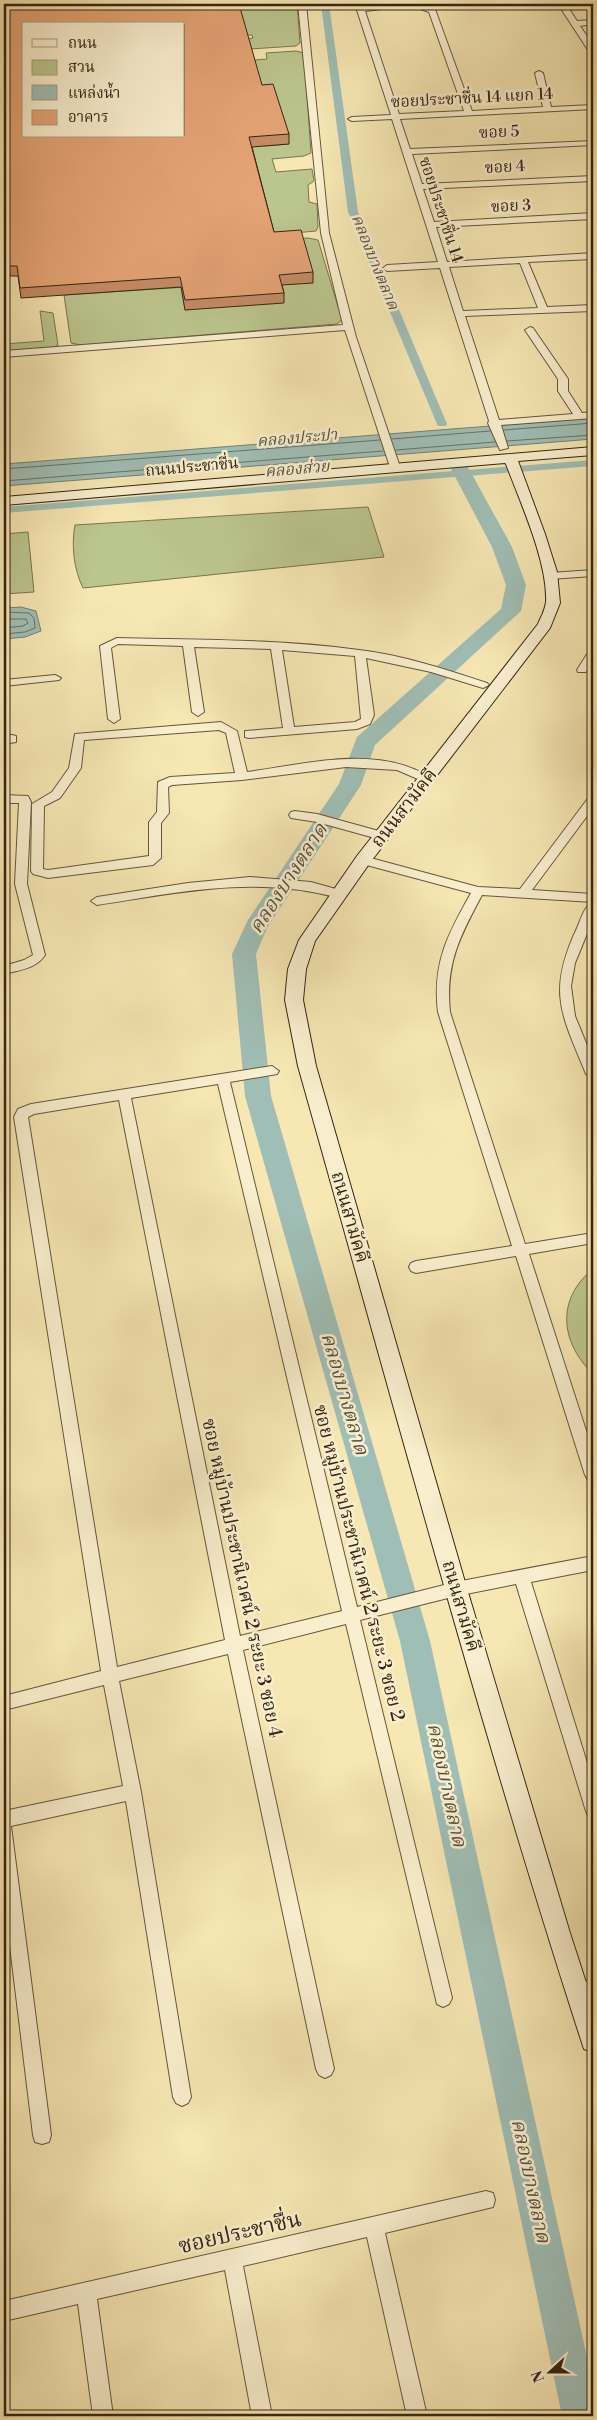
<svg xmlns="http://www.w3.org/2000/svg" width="597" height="2420" font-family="'Libre Bodoni','Noto Serif Thai',serif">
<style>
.green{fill:#bbc58e;stroke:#787550}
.water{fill:#9fbeb5;stroke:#758173}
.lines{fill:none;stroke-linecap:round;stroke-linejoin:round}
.shore{stroke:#6a7263;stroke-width:1}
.canal{fill:#9fbeb5;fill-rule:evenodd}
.river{fill:#9fbeb5;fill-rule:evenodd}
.street-casing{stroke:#66563a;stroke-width:2}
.secondary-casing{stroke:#362511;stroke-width:2}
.street{fill:#f9efce;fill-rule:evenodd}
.secondary{fill:#f9efce;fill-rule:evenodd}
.wall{fill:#c48c65;stroke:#362511}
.building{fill:#e4a375;stroke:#362511;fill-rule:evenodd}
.labels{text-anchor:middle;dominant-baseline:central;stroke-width:5;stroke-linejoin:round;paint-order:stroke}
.far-street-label{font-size:16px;fill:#362511;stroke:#f9efce}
.far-water-label{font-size:16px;font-style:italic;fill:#565342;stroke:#f9efce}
.street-label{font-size:19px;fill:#362511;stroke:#f9efce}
.water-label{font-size:20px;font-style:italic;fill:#565342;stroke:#f9efce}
.near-street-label{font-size:22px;fill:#362511;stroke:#f9efce}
</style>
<rect width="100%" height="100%" fill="#f6e7b3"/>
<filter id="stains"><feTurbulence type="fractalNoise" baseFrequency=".004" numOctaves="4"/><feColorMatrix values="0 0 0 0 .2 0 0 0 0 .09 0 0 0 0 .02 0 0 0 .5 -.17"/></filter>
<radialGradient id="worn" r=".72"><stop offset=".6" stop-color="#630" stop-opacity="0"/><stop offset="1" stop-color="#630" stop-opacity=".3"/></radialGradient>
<g class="green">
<path d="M188,4h109l3,39 -4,3 -46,3 -3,-10 6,-1 -1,-3h-6l-55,-19z"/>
<path d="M296,51l8,2 7,100 -7,3 -32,3 4,13 36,-3 2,12 -6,4 1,17 8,2 1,23 -2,4 -44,4 -24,-93 14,-1 2,5 25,-2 -73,-81 51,-4 -1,-6z"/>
<path d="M308,238l10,2 24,80 -5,4 -256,21 -10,-2 -7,-48 122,-8 -3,10 2,13 95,-22 -7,-48z"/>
<path d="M40,311l13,2 5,32 -4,2 -50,4v-7l40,-3z"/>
<path d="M368,507l16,50 -301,31c-9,-18 -12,-43 -8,-63z"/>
<path d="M28,532l6,60 -30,2v-60z"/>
<path d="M593,1269v105c-33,-32 -37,-75 0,-105z"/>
</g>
<g class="water">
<path d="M593,418v21l-589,47v-22z"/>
<path d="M21,607l15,4 5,20 -16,6 -21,2v-31z"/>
</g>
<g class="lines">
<g class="shore">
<path d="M504,430l89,-7"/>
<path d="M392,439l98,-8"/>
<path d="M507,441l86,-6"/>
<path d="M396,450l99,-8"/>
<path d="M4,469l376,-29"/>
<path d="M4,481l379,-30"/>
<path d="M4,612l25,1 5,5 1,10 -10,4 -21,2"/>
<path d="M4,619h22l2,4 -5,3 -19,2"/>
</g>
<g class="canal">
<path d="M321,4h8l29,208 89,212 -1,2h-8l-1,-2 -89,-212z"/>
<path d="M593,460v6l-589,47v-6z"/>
</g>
<path class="river" d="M460,463l7,2 2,4 43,78 14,38 -5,26 -146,134 -14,40 -94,143 -11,26 15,142 159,545 163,744v31h-31l-162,-775 -155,-545 -13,-142 16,-34 91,-136 18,-47 144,-128 5,-24 -14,-38 -41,-78 2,-4z"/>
<defs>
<g id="street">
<path d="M298,4h8l23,229 27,104 44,130 -5,3 -5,-3 -45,-137 -341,27v-6l339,-26 -22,-92z"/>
<path d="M355,4h8l1,2 55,-2 16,5 37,102 71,-4 -8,-34 4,-2 4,2 8,34 42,-2v4l-193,10 10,30 183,-8v4l-181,9 10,30 171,-8v5l-170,8 11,33 159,-9v6l-157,8 11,35 146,-9v6l-65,3 19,45 46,-2v6l-128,5 34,104 74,-6 -15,-23v-12l-33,-49 5,-3 3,1 35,51v12l14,22 11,-1v6l-92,7 7,23 -8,2 -12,-27 1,-2 -49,-153 -53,3 -4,-3 4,-3 51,-3 -46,-143 -40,2 -4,-2 4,-2 39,-2zM398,7l20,1 11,4 35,99 -65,3 -34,-103zM520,263l18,45 -75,3 -14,-44z"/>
<path d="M558,4h8l11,17 16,-1v4l-13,2 13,19v8h-3z"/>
<path d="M593,570v6l-43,3 -5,-3 5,-3z"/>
<path d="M117,638c80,2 161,1 242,12 43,5 86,19 128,33l2,2 -6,3 -52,-16 -65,-14 8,57 -4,9 -13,5 -108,9 -4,-1v-6l38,-3 -12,-79 -77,-2 10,65 -6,4 -6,-4 -9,-66 -65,-2 -7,4 9,71 -6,4 -6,-4 -8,-73zM282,650l73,6 6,63 -6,3 -61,5z"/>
<path d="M593,650c1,9 -2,14 -7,22h-8l-1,-2 12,-19z"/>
<path d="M55,675l6,3 -2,2 -55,6v-6z"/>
<path d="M221,722l16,9 10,41c53,-7 118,-25 169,-2 6,2 13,4 17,9l-6,4 -30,-13 -51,-3 -104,13 -70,5 -4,2 1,26 -8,10v35l-8,7 -105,13 -15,-4 -2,-3 1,-67 20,-12 17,-24 6,-34zM219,730l7,3 9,40 -65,4 -12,5 -1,30 -8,10v34l-101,14 -5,-1 1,-63 16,-8 21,-30 3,-28z"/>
<path d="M12,735l4,1v6l-12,2v-8z"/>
<path d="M4,795l24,1 3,6 -4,82 18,71c-9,14 -26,15 -41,19v-8l20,-6 9,-5 -18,-71 4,-81h-15z"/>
<path d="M593,796v12l-61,82 61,4v8l-111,-7c-22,41 -37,69 -32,117l75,232 68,-11v10l-64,11 64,198v29l-5,-1 -3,-5 -69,-219 -100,17 -5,-2 -2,-4 2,-4 5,-2 96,-15 -74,-234c-6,-49 10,-78 33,-119l-112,-30 -2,-3 6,-4 115,31 42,2 69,-92z"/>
<path d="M295,811l22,3 69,19 2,3 -6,4 -65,-18 -26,-4 -2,-3 2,-3z"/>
<path d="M250,877l61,5 32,9 2,3 -6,4c-83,-23 -159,-6 -242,7l-6,-4 6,-4 91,-14z"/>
<path d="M593,903v16l-18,44 -4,23 4,30 18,44v19l-7,-5c-25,-61 -39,-82 -9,-146 4,-8 7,-23 16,-25z"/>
<path d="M272,1066l7,5 -2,3 -47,8 127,525 99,-25 137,-26v14l-62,12 62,200v34l-6,-2 -2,-6 -69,-224 -60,12 -96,24 92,378 -3,6 -6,3 -6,-3 -91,-380 -103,26 91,419 -3,6 -6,3 -6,-3 -3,-6 -88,-415 -109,27 22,111 50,305 -3,6 -6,3 -6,-3 -3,-6 -47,-296 -115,25 40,309 -2,7 -7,2 -7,-2 -2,-7 -29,-238v-86l119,-25 -19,-101 -100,25v-14l97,-25 -87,-554 4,-8 13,-5zM218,1084l124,527 -102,25 -109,-538zM119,1100l106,540 -108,27 -89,-550 6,-3z"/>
<path d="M576,1981l17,1v18l-23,-4 -3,-6 3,-6z"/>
<path d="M486,2191l7,2 2,7 -2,7 -108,26 42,183h-20l-40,-179 -124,29 29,150h-20l-27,-146 -128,29 16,117h-20l-15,-112 -74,17v-20z"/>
</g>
<path id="secondary" d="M593,447v8l-75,6 27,73 12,38 3,31 -10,25 -181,236 -54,77 -9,28 -3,31 13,66 151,523 103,344 23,71v48l-9,-3 -3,-9c-104,-322 -191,-649 -283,-974l-13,-66 3,-31 11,-29 58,-84 181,-232c3,-7 7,-14 8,-22 2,-40 -26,-100 -40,-138l-1,-1 -501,42v-8z"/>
</defs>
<use href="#street" class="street-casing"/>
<use href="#secondary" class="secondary-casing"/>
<use href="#street" class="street"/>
<use href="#secondary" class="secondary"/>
</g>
<path class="wall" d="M191,6l71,79 27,49v10l-37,3 22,85 39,40v11l-31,2 2,8v10l-99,7 -4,-23 -160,11 -3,-22h-8l-6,-61z"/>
<path class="building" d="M4,4h186l1,2 23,-2h25l23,81 11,-1 16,50 -40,3 25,95 27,-2 12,42 -34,3 5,18 -99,7 -5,-23 -160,11 -3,-22h-8l-5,-51zM24,24h160v112h-160z"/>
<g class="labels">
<g class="far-street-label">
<text transform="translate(472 98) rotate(-3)">ซอยประชาชื่น 14 แยก 14</text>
<text transform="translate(499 132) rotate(-3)">ฃอย 5</text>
<text transform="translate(505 167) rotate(-3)">ขอย 4</text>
<text transform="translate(511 206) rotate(-3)">ขอย 3</text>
<text transform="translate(441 210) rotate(72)">ซอยประชาชื่น 14</text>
<text transform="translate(192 467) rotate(-5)">ถนนประชาชื่น</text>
</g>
<g class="far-water-label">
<text transform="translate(375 262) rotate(68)">คลองบางตลาด</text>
<text transform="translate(297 438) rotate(-5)">คลองประปา</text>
<text transform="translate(297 469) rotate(-5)">คลองส่วย</text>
</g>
<g class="street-label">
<text transform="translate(404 808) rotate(-52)">ถนนสามัคคี</text>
<text transform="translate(350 1217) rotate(74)">ถนนสามัคคี</text>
<text transform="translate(359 1563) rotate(76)">ซอย หมู่บ้านประชานิเวศน์ 2 ระยะ 3 ซอย 2</text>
<text transform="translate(242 1578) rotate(78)">ซอย หมู่บ้านประชานิเวศน์ 2 ระยะ 3 ซอย 4</text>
<text transform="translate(461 1606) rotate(74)">ถนนสามัคคี</text>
</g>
<g class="water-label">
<text transform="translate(289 879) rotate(-57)">คลองบางตลาด</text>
<text transform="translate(344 1394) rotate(74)">คลองบางตลาด</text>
<text transform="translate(446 1785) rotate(78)">คลองบางตลาด</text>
<text transform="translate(530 2181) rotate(78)">คลองบางตลาด</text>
</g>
<g class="near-street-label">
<text transform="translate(240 2233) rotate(-13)">ซอยประชาชื่น</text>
</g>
</g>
<rect width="597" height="2420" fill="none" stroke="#f6e7b3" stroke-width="20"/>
<rect x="5" y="5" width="587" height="2410" fill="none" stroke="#362511" stroke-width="2.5"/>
<rect x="10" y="10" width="577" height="2400" fill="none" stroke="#362511"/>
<rect x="22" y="22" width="162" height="115" fill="#f9efce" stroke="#ab9e82"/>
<rect x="32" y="39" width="25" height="8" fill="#f9efce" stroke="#ab9e82"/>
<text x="68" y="48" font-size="15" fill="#362511">ถนน</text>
<rect x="32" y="60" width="25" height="15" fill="#bbc58e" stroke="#ab9e82"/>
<text x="68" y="72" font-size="15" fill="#362511">สวน</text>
<rect x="32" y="85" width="25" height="15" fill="#9fbeb5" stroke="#ab9e82"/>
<text x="68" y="98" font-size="15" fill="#362511">แหล่งน้ำ</text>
<rect x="32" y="110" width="25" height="15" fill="#e4a375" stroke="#ab9e82"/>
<text x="68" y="122" font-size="15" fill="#362511">อาคาร</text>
<g transform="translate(550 2372) rotate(249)" stroke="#f9efce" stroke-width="4" paint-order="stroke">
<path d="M0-4L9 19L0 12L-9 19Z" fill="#362511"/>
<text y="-8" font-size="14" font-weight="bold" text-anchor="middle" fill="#362511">N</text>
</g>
<rect width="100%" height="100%" filter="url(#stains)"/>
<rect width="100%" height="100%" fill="url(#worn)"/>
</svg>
